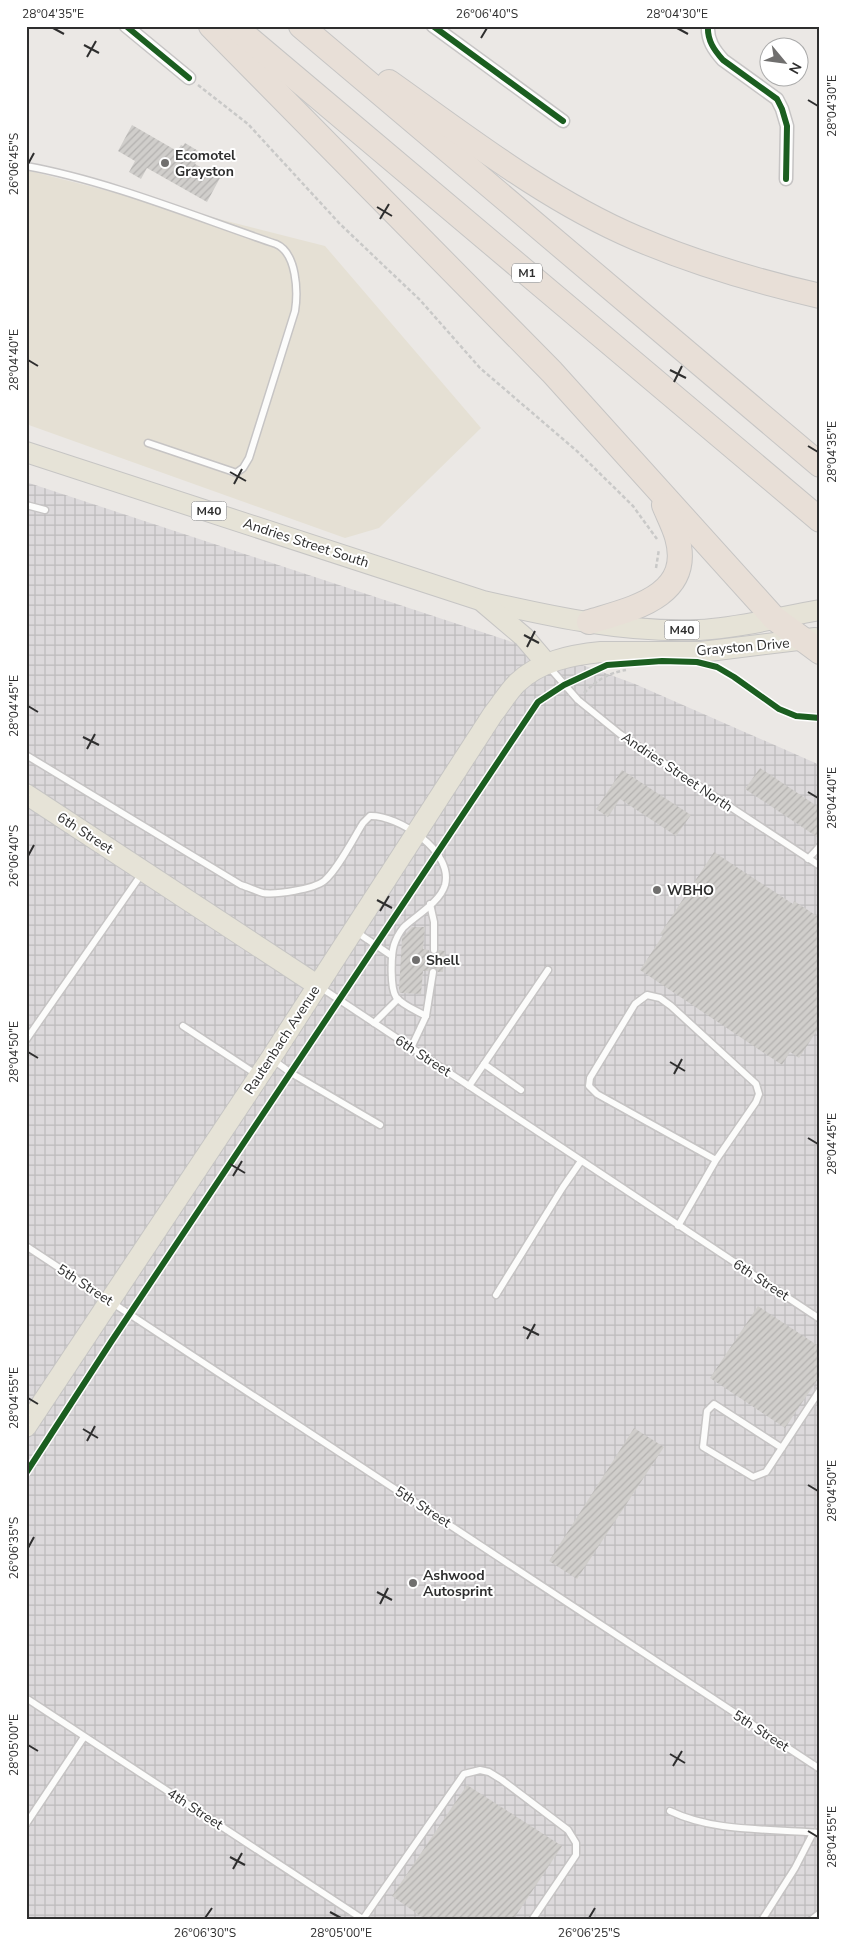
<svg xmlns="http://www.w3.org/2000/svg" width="846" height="1946" font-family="'Nunito Sans',sans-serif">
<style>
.industrial{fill:url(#industrial-grid)}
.education{fill:#e5e0d4}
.building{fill:url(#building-hatch)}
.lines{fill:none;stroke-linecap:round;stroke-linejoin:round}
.lane-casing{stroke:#c6c4c4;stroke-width:9}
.street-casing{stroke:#c6c4c4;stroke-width:15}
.primary-casing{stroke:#c6c5c4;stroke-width:22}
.highway-casing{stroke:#c6c5c4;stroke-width:26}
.path{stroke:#c9c9c8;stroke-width:2.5;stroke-dasharray:4 2.5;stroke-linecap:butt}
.lane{stroke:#fcfcfb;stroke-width:6}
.street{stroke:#fcfcfb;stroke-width:12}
.primary{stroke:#e6e3d7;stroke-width:20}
.highway{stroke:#e8dfd7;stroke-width:24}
.cycleway-casing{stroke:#fff;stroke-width:9}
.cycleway{stroke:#1b5e20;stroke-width:6}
.ticks{fill:none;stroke:#2e2e2e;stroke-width:2}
.poi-dot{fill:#706f6e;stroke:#fff;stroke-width:2}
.labels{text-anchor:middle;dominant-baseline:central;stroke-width:4;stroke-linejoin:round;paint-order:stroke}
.shield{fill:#fff;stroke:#6d6d6d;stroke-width:1}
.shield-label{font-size:12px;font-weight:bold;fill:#2e2e2e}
.poi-label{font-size:14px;font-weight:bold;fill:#2e2e2e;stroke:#fff;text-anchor:start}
.street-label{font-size:14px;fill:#2e2e2e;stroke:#fff}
.neatline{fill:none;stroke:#2e2e2e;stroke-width:2}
.ticks-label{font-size:12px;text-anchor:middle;fill:#2e2e2e}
</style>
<defs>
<pattern id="industrial-grid" width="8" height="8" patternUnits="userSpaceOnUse" patternTransform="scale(1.25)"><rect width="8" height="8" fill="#dcd9db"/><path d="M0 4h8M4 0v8" fill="none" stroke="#bdbbbc"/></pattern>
<pattern id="building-hatch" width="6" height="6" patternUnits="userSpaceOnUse" patternTransform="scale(1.25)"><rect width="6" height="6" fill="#d0cecb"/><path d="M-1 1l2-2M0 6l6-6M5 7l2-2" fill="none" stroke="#b3b1af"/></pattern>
</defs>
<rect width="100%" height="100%" fill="#ebe8e5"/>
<path class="industrial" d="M26,482l571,188 38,14 185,81v1155h-794z"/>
<path class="education" d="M26,170l299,76 156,182 -102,100 -34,10 -319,-114z"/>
<g class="building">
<path d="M132,125l45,26 4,-6 2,1 2,-3 15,9 -5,12 25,14 -13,24 -60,-34 -6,11 -12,-7 6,-11 -17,-10z"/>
<path d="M760,768l60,40v31l-75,-50z"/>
<path d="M622,770l69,45 -15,21 -56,-37 -12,18 -12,-8z"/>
<path d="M714,852l79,52 1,-3 26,17v108l-21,32 -9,-6 -8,13 -142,-95 23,-35 -3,-1z"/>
<path d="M412,927h13l-2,22 6,1 1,3 4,2 3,-1 2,-4 6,1 -2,21h-5l-5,-5 -5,4h-5l-2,23 -21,-1 -1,-3 3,-52z"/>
<path d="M758,1306l62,41v29l-35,52 -75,-50z"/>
<path d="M634,1428l30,19 -87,132 -28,-18z"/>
<path d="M467,1785l95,61 -49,74h-87l-34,-24z"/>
</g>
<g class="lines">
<defs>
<g id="lane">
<path d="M26,166c83,15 170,51 250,78 21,9 22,48 19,67l-46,147 -6,10 -7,5 -5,-2 -83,-28"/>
<path d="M26,505l19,5"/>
<path d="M549,667l29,33 42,34 200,132"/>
<path d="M26,755l215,130c7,2 15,6 22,8 13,2 51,-4 61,-12 14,-12 29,-42 39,-58l7,-7c28,-1 84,35 75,69 -5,17 -28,30 -40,41"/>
<path d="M808,859l12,-13"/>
<path d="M430,904l4,18v28"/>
<path d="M403,928c-4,5 -7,11 -9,17 -3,10 -4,43 2,52 6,8 21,14 30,19"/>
<path d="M355,931l37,25"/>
<path d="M320,987l500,332"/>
<path d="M374,1023l24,-24"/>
<path d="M183,1026l73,48"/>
<path d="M26,1040l117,-168"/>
<path d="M411,1048l15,-32 7,-44"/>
<path d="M272,1059l19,14 89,52"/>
<path d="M484,1064l37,26"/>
<path d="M469,1086l79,-116"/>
<path d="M678,1226l38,-66 -119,-66 -8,-8 1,-8 45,-74 12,-9 13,3 11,8 85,78 3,10 -3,8 -40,58"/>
<path d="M26,1246l794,523"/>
<path d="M496,1295l67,-108 18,-26"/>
<path d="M782,1448l-68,-44 -7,7 -4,36 50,30 13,-5 54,-82"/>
<path d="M26,1698l338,222"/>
<path d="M670,1811c46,22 100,17 150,22"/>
<path d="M26,1824l58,-87"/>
<path d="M363,1919l101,-145 16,-4 9,2 13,8 66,50 8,13v12l-44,65"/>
<path d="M762,1920l33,-52 18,-35"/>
<path d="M811,1920l9,-7"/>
</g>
<g id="street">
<path d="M126,26l63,52"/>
<path d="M433,26l130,95"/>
<path d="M708,26c-1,14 6,24 15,34l54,39 5,10 5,17 -1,53"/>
</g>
<g id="primary">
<path d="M26,452l457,149c70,16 143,32 216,29 40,-2 81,-13 121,-20"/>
<path d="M484,603l40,34 23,27"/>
<path d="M26,794l291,191"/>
<path d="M26,1427l245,-369 222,-344c8,-10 15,-22 24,-31 23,-22 54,-28 84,-31h100l114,-14"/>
</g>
<g id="highway">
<path d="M211,26l341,346 222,246 46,34"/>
<path d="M234,26l586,494"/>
<path d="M301,26l519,439"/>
<path d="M389,82c79,56 158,118 247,156 61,26 119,43 184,58"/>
<path d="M589,622c42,-13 105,-25 88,-85 -3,-11 -9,-22 -13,-32"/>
</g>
</defs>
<use href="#lane" class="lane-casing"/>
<use href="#street" class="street-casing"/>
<use href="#primary" class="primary-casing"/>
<use href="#highway" class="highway-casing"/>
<g class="path">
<path d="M198,85l50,39 92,100 80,76 60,68 98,84 55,54 24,33"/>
<path d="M656,568l3,-19"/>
<path d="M716,669c28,13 49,41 80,49 8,1 16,2 24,2"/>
<path d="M584,693c13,-13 24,-20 42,-23"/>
</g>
<use href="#lane" class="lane"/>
<use href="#street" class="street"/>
<use href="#primary" class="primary"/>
<use href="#highway" class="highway"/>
<defs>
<g id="cycleway">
<path d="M126,26l63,52"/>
<path d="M433,26l130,95"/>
<path d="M708,26c-1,14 6,24 15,34l54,39 5,10 5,17 -1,53"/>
<path d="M26,1473l85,-131 427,-640 26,-17 43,-20 55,-4 35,1 20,5 17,10 45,32 17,7 24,2"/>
</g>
</defs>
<use href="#cycleway" class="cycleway-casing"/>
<use href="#cycleway" class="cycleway"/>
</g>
<path class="ticks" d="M53,28l11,6M677,28l11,6M481,38l6,-10M84,45l15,8M87,57l9,-16M808,100l10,6M28,164l6,-11M377,207l15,9M380,219l9,-15M28,360l10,6M670,370l16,8M674,382l8,-16M808,446l10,6M230,472l16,9M234,484l8,-15M524,635l15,8M527,647l8,-16M28,706l10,6M83,737l16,8M87,749l8,-15M808,792l10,6M28,856l6,-11M377,900l15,8M380,911l9,-15M28,1052l10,6M670,1062l15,9M674,1074l8,-15M808,1138l10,6M230,1164l15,9M233,1176l9,-15M523,1327l16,8M527,1339l8,-15M28,1398l10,6M83,1429l15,9M87,1441l8,-15M808,1485l10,6M28,1548l6,-11M377,1592l15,8M380,1604l8,-16M28,1745l10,6M670,1754l15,9M673,1766l9,-15M808,1831l10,6M230,1857l15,8M233,1869l9,-16M330,1912l11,6M205,1918l7,-10M589,1918l6,-10"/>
<g class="poi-dot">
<circle cx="165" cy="163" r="5"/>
<circle cx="657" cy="890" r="5"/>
<circle cx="416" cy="960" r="5"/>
<circle cx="413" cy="1583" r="5"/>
</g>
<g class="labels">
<g class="shield">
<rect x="512" y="263.5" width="30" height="19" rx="4"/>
<rect x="191.5" y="501.5" width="35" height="19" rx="4"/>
<rect x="664.5" y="620.5" width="35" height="19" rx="4"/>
</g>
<g class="shield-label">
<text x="527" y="273">M1</text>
<text x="209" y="511">M40</text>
<text x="682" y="630">M40</text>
</g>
<g class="poi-label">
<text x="175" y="155">Ecomotel<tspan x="175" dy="16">Grayston</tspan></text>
<text x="667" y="890">WBHO</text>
<text x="426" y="960">Shell</text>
<text x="423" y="1575">Ashwood<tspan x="423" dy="16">Autosprint</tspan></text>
</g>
<g class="street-label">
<text transform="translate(306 543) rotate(18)">Andries Street South</text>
<text transform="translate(743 647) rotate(-5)">Grayston Drive</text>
<text transform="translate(677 772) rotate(34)">Andries Street North</text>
<text transform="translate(85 833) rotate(33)">6th Street</text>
<text transform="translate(282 1040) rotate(-57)">Rautenbach Avenue</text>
<text transform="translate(423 1056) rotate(33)">6th Street</text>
<text transform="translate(761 1280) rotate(33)">6th Street</text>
<text transform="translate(85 1285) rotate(33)">5th Street</text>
<text transform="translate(423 1507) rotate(33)">5th Street</text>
<text transform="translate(761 1731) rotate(33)">5th Street</text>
<text transform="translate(195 1809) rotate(33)">4th Street</text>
</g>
</g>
<rect width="846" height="1946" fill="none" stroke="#ffffff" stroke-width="55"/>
<g transform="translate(784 62) rotate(119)"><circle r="24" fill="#ffffff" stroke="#ababab"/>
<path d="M0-4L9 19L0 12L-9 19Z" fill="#706f6e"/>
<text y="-8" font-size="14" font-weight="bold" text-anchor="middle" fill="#2e2e2e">N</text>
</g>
<rect x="28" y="28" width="790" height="1890" class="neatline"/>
<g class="ticks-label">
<text x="53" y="18">28°04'35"E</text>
<text x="487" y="18">26°06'40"S</text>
<text x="677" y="18">28°04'30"E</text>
<text transform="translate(832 106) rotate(-90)" y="4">28°04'30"E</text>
<text transform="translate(14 164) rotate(-90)" y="4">26°06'45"S</text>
<text transform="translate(14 360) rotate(-90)" y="4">28°04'40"E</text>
<text transform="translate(832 452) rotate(-90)" y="4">28°04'35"E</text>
<text transform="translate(14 706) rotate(-90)" y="4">28°04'45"E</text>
<text transform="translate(832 798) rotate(-90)" y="4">28°04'40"E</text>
<text transform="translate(14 856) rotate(-90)" y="4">26°06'40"S</text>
<text transform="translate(14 1052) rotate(-90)" y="4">28°04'50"E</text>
<text transform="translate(832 1144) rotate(-90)" y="4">28°04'45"E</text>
<text transform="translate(14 1398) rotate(-90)" y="4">28°04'55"E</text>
<text transform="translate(832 1491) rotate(-90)" y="4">28°04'50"E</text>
<text transform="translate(14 1548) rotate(-90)" y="4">26°06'35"S</text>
<text transform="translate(14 1745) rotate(-90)" y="4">28°05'00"E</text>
<text transform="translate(832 1837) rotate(-90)" y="4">28°04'55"E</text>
<text x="205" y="1937">26°06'30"S</text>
<text x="341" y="1937">28°05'00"E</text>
<text x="589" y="1937">26°06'25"S</text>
</g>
</svg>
